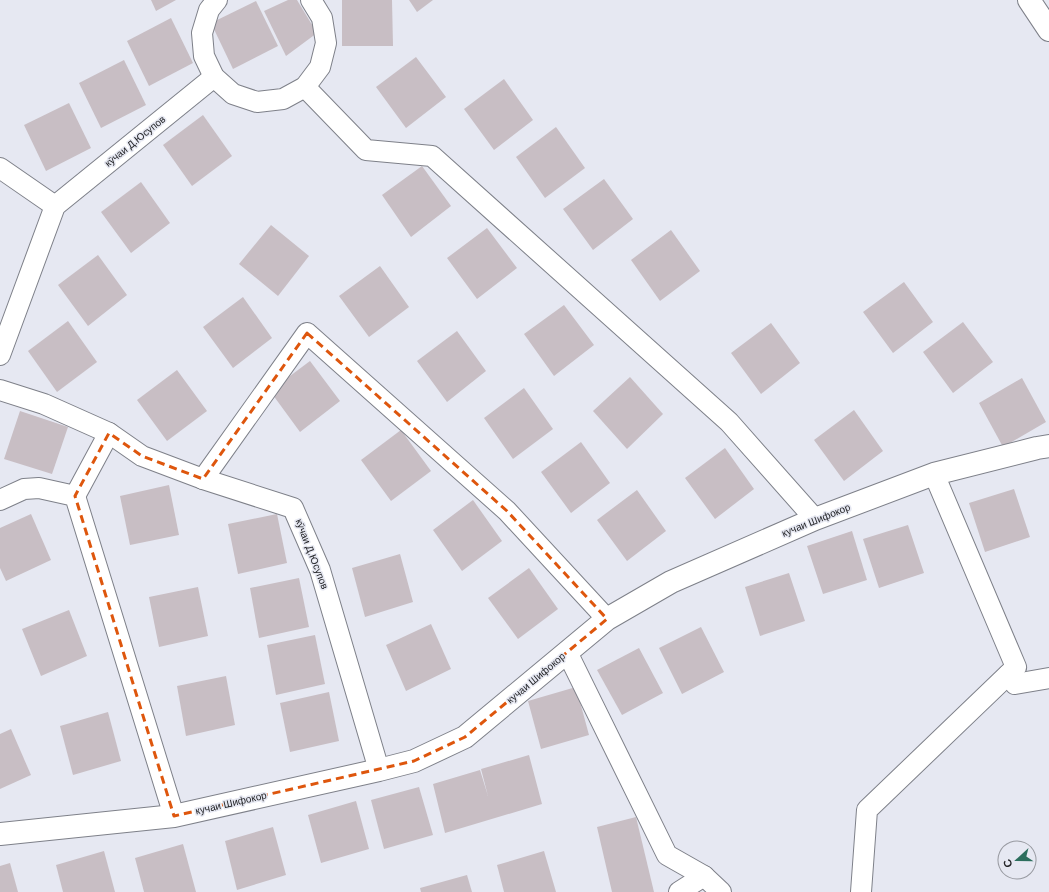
<svg xmlns="http://www.w3.org/2000/svg" width="1049" height="892" font-family="Helvetica,sans-serif">
<style>
.building{fill:#c8bec4}
.lines{fill:none;stroke-linecap:round;stroke-linejoin:round}
.street-casing{stroke:#7e8089;stroke-width:22}
.secondary-casing{stroke:#7e8089;stroke-width:24}
.street{stroke:#fff;stroke-width:20}
.secondary{stroke:#fff;stroke-width:22}
.marked{fill:none;stroke:#de560d;stroke-width:3;stroke-dasharray:8 5;stroke-linejoin:round}
.labels{text-anchor:middle;dominant-baseline:central;stroke-width:3;stroke-linejoin:round;paint-order:stroke}
.street-label{font-size:10px;fill:#232427;stroke:#e6e8f2}
</style>
<rect width="100%" height="100%" fill="#e6e8f2"/>
<g class="building">
<path d="M151,0h25l-20,11z"/>
<path d="M288,0h9l20,33 -31,23 -22,-45z"/>
<path d="M342,0h50l1,46h-51z"/>
<path d="M409,0h24l-16,12z"/>
<path d="M256,1l22,45 -45,23 -22,-46z"/>
<path d="M171,18l22,45 -44,23 -22,-45z"/>
<path d="M416,57l30,40 -40,31 -30,-41z"/>
<path d="M124,60l22,45 -45,23 -22,-45z"/>
<path d="M504,79l29,41 -39,30 -30,-41z"/>
<path d="M69,103l22,45 -45,23 -22,-46z"/>
<path d="M203,115l29,41 -40,30 -29,-41z"/>
<path d="M556,127l29,41 -40,30 -29,-41z"/>
<path d="M422,166l29,40 -40,31 -29,-42z"/>
<path d="M604,179l29,40 -40,31 -30,-41z"/>
<path d="M141,182l29,41 -39,30 -30,-41z"/>
<path d="M271,225l38,31 -31,40 -39,-32z"/>
<path d="M487,228l30,40 -40,31 -30,-41z"/>
<path d="M671,230l29,41 -40,30 -29,-41z"/>
<path d="M98,255l29,40 -39,31 -30,-41z"/>
<path d="M380,266l29,41 -40,30 -30,-41z"/>
<path d="M904,282l29,40 -40,31 -30,-41z"/>
<path d="M243,297l29,41 -39,30 -30,-41z"/>
<path d="M564,305l30,40 -40,31 -30,-42z"/>
<path d="M68,321l29,41 -40,30 -29,-41z"/>
<path d="M963,322l30,40 -40,31 -30,-41z"/>
<path d="M771,323l29,40 -39,31 -30,-41z"/>
<path d="M457,331l29,40 -39,31 -30,-41z"/>
<path d="M310,361l30,40 -40,31 -30,-41z"/>
<path d="M177,370l30,41 -40,30 -30,-41z"/>
<path d="M630,377l33,37 -36,35 -34,-38z"/>
<path d="M1022,378l24,44 -43,25 -24,-44z"/>
<path d="M524,388l29,41 -40,30 -29,-41z"/>
<path d="M854,410l29,41 -39,30 -30,-41z"/>
<path d="M20,411l48,16 -16,47 -48,-15z"/>
<path d="M401,430l30,41 -40,30 -30,-41z"/>
<path d="M581,442l29,41 -39,30 -30,-41z"/>
<path d="M725,448l29,41 -39,30 -30,-41z"/>
<path d="M169,485l10,50 -49,10 -10,-49z"/>
<path d="M1014,489l16,48 -45,15 -16,-49z"/>
<path d="M637,490l29,41 -39,30 -30,-41z"/>
<path d="M473,500l29,41 -40,30 -29,-41z"/>
<path d="M31,514l20,46 -45,21 -6,-13v-40z"/>
<path d="M277,514l10,49 -49,11 -10,-50z"/>
<path d="M908,525l16,48 -45,15 -16,-49z"/>
<path d="M852,531l15,49 -44,14 -16,-48z"/>
<path d="M400,554l13,48 -48,15 -13,-49z"/>
<path d="M529,568l29,41 -40,30 -30,-41z"/>
<path d="M789,573l16,48 -45,15 -15,-49z"/>
<path d="M299,578l10,49 -50,11 -9,-50z"/>
<path d="M198,587l10,49 -49,11 -10,-50z"/>
<path d="M69,610l18,46 -46,20 -19,-47z"/>
<path d="M431,624l20,45 -45,22 -20,-46z"/>
<path d="M701,627l23,45 -42,22 -23,-46z"/>
<path d="M315,635l10,49 -49,11 -9,-50z"/>
<path d="M639,648l24,45 -41,22 -25,-45z"/>
<path d="M226,676l9,49 -49,11 -9,-50z"/>
<path d="M576,687l13,48 -48,14 -13,-48z"/>
<path d="M329,692l10,49 -49,11 -10,-49z"/>
<path d="M108,712l13,49 -48,14 -13,-49z"/>
<path d="M11,729l20,46 -31,14v-55z"/>
<path d="M529,755l13,49 -97,29 -12,-49 47,-14 8,26 -7,-27z"/>
<path d="M419,787l14,48 -49,14 -13,-49z"/>
<path d="M356,801l13,48 -48,14 -13,-48z"/>
<path d="M636,817l18,75h-42l-15,-65z"/>
<path d="M273,827l13,48 -49,15 -12,-49z"/>
<path d="M183,844l13,48h-52l-9,-34z"/>
<path d="M104,851l11,41h-52l-7,-27z"/>
<path d="M544,851l12,41h-52l-7,-27z"/>
<path d="M10,863l8,29h-18v-26z"/>
<path d="M467,875l5,17h-51l-1,-4z"/>
</g>
<g class="lines">
<defs>
<g id="street">
<path d="M217,0l-8,10 -7,23 2,23 10,21 19,17 24,8 26,-3 22,-12 15,-20 6,-24 -4,-25 -11,-18"/>
<path d="M305,87l61,63 66,6 297,266 86,97"/>
<path d="M0,168l55,38"/>
<path d="M0,355l55,-149 159,-129"/>
<path d="M0,390l44,14 65,29 33,23 61,23 90,29 27,62 59,200"/>
<path d="M203,479l104,-146 200,178 100,108"/>
<path d="M75,496l34,-63"/>
<path d="M0,500l24,-11 15,-1 36,8 99,320"/>
<path d="M567,652l100,203 37,21 17,16"/>
<path d="M1008,675l7,9 34,-6"/>
<path d="M679,892l25,-16"/>
<path d="M861,892l6,-82 149,-143 -82,-193"/>
</g>
<g id="secondary">
<path d="M1029,0l20,30"/>
<path d="M0,834l174,-18 205,-46 35,-9 51,-24 142,-118 64,-37 144,-63 119,-45 103,-26 12,-2"/>
</g>
</defs>
<use href="#street" class="street-casing"/>
<use href="#secondary" class="secondary-casing"/>
<use href="#street" class="street"/>
<use href="#secondary" class="secondary"/>
</g>
<path class="marked" d="M307,333l200,178 100,108 -142,118 -51,24 -240,55 -99,-320 34,-63 33,23 61,23z"/>
<g class="labels">
<g class="street-label">
<text transform="translate(135 141) rotate(-39)">кӯчаи Д.Юсупов</text>
<text transform="translate(816 520) rotate(-22)">кучаи Шифокор</text>
<text transform="translate(312 554) rotate(69)">кӯчаи Д.Юсупов</text>
<text transform="translate(536 678) rotate(-40)">кучаи Шифокор</text>
<text transform="translate(231 803) rotate(-13)">кучаи Шифокор</text>
</g>
</g>
<g transform="translate(1017 860) rotate(249)"><circle r="19" fill="#e6e8f2" stroke="#989aa1"/>
<path d="M0-3L7 15L0 10L-7 15Z" fill="#2c6e5d"/>
<text y="-6" font-size="11" font-weight="bold" text-anchor="middle" fill="#232427">С</text>
</g>
</svg>
